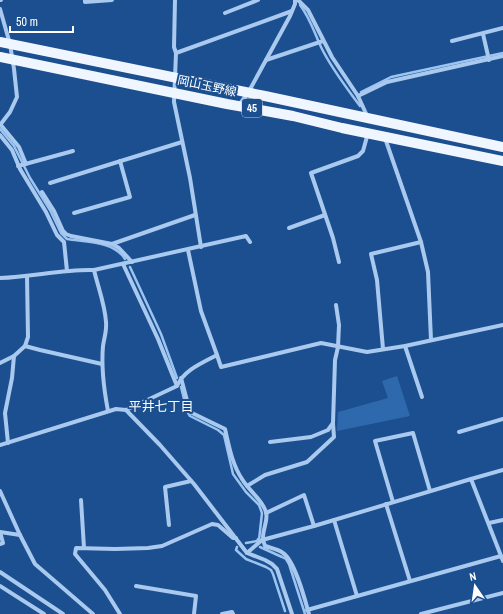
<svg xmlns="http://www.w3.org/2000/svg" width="503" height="614" font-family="'Archivo Narrow','Noto Sans JP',sans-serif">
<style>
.green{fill:#2e69ad}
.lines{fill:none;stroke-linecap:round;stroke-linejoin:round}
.stream{stroke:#9cc4f0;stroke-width:2.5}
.street{stroke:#a9c9ee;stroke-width:4}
.primary{stroke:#f0f6ff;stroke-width:10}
.labels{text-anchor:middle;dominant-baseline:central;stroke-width:4;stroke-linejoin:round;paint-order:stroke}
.shield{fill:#1b4f8f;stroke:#bbcadd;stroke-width:1}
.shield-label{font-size:11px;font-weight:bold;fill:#fff}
.street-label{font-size:12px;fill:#fff;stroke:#1b4f8f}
.neighbourhood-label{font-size:13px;fill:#fff;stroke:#1b4f8f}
</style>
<rect width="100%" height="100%" fill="#1b4f8f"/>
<path class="green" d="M397,376l13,40 -73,15 1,-19 50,-14 -6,-17z"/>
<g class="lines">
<g class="stream">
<path d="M300,5c10,13 14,27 21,42 10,21 25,40 39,59"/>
<path d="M361,92l30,-15 112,-24"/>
<path d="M0,129l14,17 16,32 20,32 11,23 6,6c19,3 47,2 58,20"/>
<path d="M130,267l31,67 16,44"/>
<path d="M181,387l6,24 3,5 28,14 6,5 9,39 13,18 13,13 3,8 -3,27"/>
<path d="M246,543l11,-2 1,-2"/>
<path d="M237,547l-1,3 10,9 20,8 5,3 2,4 12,37"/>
<path d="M260,547l22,10 4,2 3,5 16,50"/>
</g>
<g class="street">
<path d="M0,0h1"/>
<path d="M85,0v2l27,-2"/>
<path d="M175,0l-1,47 2,6"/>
<path d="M298,0l10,10 24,47 26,39 10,22"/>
<path d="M0,9l10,35 4,25 3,28 -7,15 -10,13"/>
<path d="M225,13l33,-13"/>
<path d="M483,34l6,26"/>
<path d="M452,41l51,-13"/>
<path d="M266,60l57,-19"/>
<path d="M358,96l29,-14 116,-26"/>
<path d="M239,105l9,-12 42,-77 5,-12v-4"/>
<path d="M0,124l19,23 7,17"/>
<path d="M0,135l12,15 8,19 26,43 11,23 7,7 3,29"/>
<path d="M385,138l36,104 7,30 3,68"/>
<path d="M18,166l55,-15"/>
<path d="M50,183l132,-41"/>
<path d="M42,192l12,19 9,20 3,3 5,2 41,8 7,4 13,14"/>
<path d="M74,213l56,-16 -10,-36"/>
<path d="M289,228l36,-13"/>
<path d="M112,244l83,-29"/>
<path d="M201,247l-11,-69 -16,-76 2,-49 116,-42"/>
<path d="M188,250l13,61 16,44"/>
<path d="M339,262l-6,-24 -22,-65 47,-17 5,-5 5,-18"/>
<path d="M123,264l35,75 19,47"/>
<path d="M94,270c4,17 11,35 12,52 1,9 -2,16 -3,24 -2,22 1,44 5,65"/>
<path d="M0,278c32,-1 63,-9 94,-8l152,-34 4,6"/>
<path d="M25,346l15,4 62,14"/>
<path d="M405,346l17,51"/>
<path d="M383,349l-6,-69 -6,-26 50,-12"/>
<path d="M0,363l14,-7"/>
<path d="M181,378l8,30 3,5 33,16c4,17 7,35 17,50 7,12 20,20 24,33 3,11 -7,21 -1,34 6,2 13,3 18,7 12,8 22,47 26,61"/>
<path d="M126,410l34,35 34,39 53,69 18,7 7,4 5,5 15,45"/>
<path d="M459,432l44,-13"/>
<path d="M270,442l41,-5 17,-7 5,-7 2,-63 3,-13 1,-22 -3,-20"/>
<path d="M8,443l-3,-30 7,-35 2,-22 11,-10 3,-9 -1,-61"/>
<path d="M0,445l116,-36 10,1 51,-24c7,-16 25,-23 40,-31l4,12 100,-24 46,9 38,-6 98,-21"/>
<path d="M471,479l32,-9"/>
<path d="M247,486l18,-11 42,-13 27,-25 -1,-13"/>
<path d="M0,491l20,44 15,29 58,50"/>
<path d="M81,500l3,48"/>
<path d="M393,502l-18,-61 38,-8 17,58"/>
<path d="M386,504l24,77"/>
<path d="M266,513l38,-18 10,31"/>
<path d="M334,520l23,76"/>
<path d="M489,523l14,-3"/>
<path d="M169,525l-4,-38 26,-6"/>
<path d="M0,532l20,3"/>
<path d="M0,544l3,-1 -3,-11"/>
<path d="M247,553l15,-13 52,-14 157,-47 32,82"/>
<path d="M0,572l63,42"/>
<path d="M0,586l44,28"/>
<path d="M136,586l60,10 -2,18"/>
<path d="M307,610l194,-54"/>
<path d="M120,614l-15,-24 -30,-36 1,-6 39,1 33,-1 14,-2 50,-22 6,1 15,13h3"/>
<path d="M222,614l10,-2 1,2"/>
<path d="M421,614l82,-21"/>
</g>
<g class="primary">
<path d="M0,42l265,54 238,51"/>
<path d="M0,57l227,47 66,12 49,12 161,33"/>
</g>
</g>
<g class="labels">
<rect class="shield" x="242" y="99" width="20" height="18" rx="3"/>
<g class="shield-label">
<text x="252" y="108">45</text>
</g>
<g class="street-label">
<text transform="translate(207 86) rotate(12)">岡山玉野線</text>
</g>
<g class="neighbourhood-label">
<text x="161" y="406">平井七丁目</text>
</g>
</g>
<g transform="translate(475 586) rotate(347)" stroke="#1b4f8f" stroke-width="3" paint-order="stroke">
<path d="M0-3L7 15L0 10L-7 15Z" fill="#ffffff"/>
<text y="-6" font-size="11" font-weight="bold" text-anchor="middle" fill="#ffffff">N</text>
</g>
<path d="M10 26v6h63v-6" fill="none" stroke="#ffffff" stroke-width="2"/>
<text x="16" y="26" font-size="12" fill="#ffffff" stroke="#1b4f8f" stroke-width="3" paint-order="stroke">50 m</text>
</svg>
